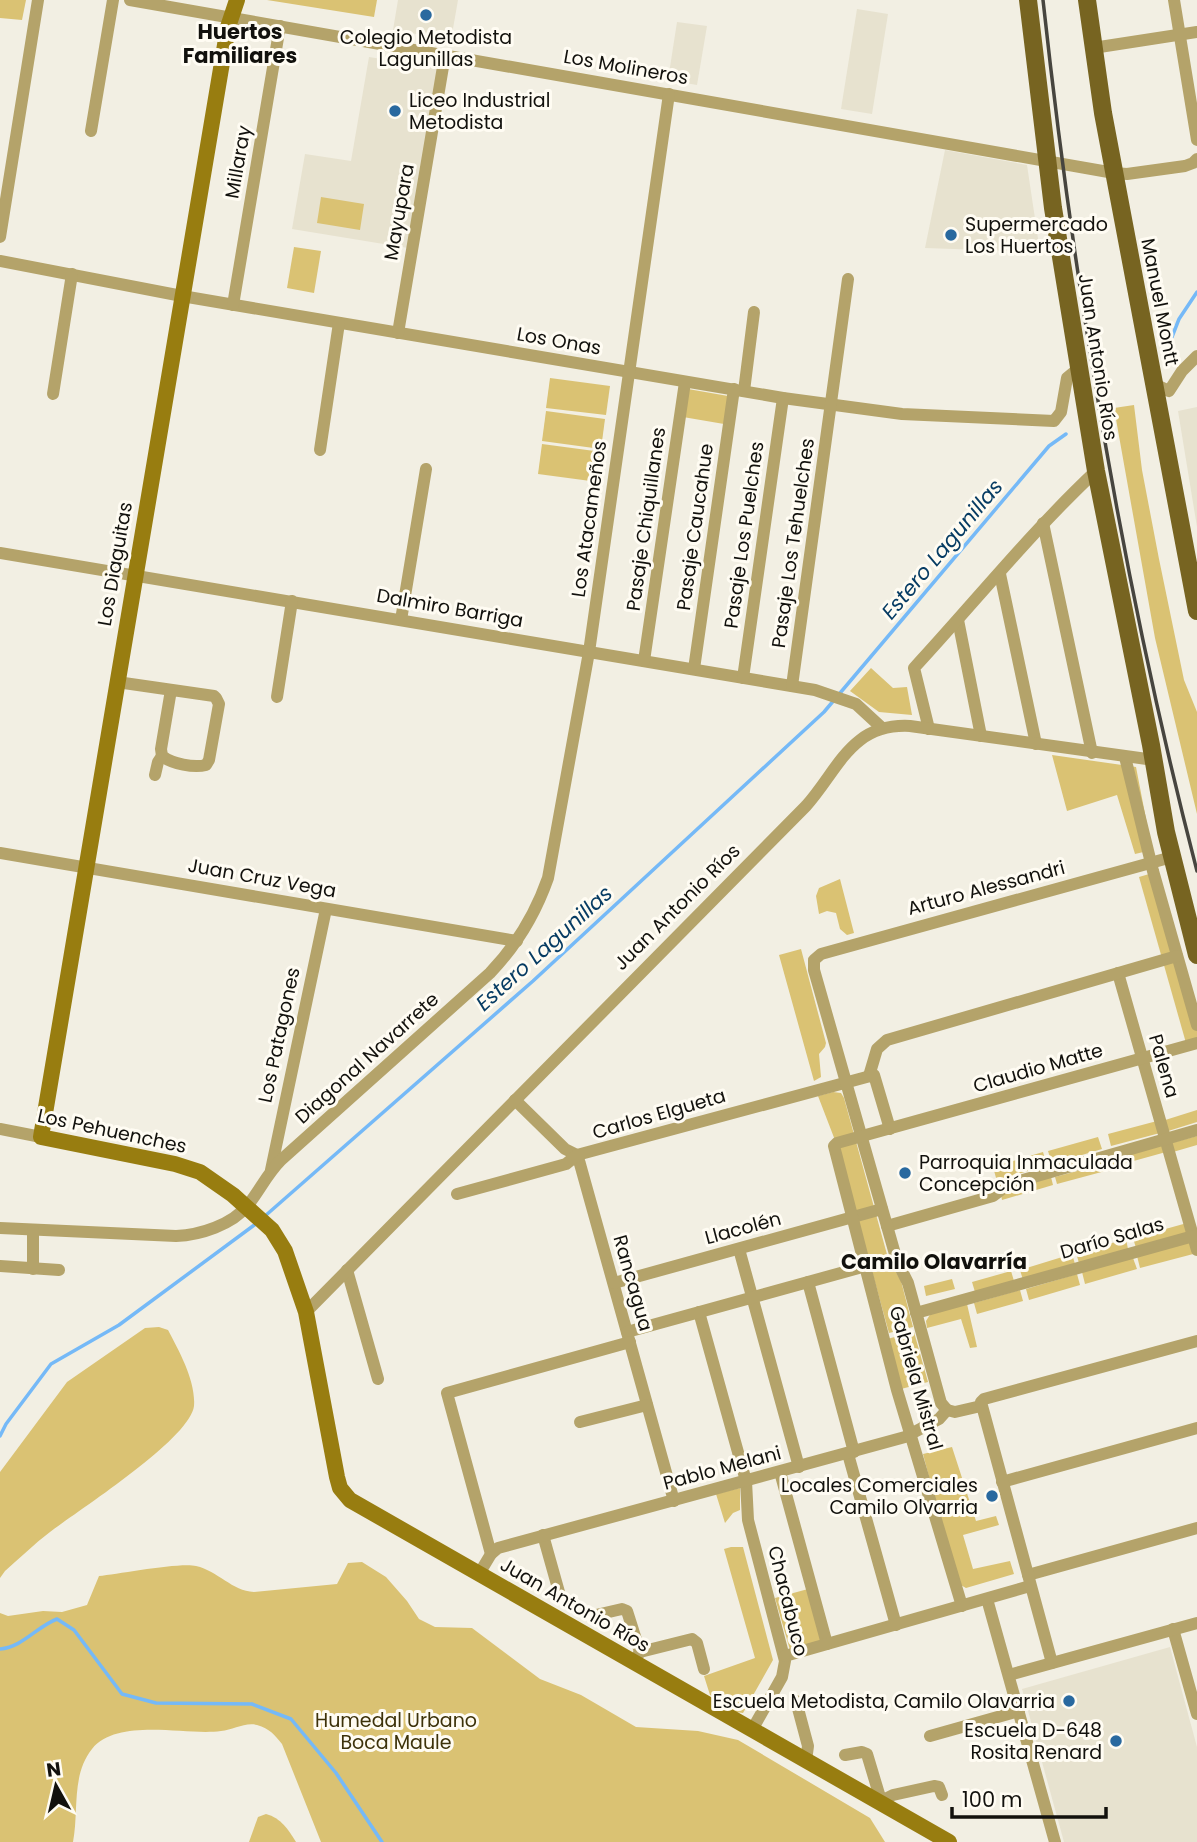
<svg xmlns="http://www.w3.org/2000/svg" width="1197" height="1842" font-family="Poppins,sans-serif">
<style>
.built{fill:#e7e2cf}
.green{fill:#dac273}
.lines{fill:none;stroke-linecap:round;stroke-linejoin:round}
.stream{stroke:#75b9f7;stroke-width:3.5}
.street{stroke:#b4a36a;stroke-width:12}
.secondary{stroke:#987d10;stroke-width:16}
.primary{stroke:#776421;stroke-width:18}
.rail{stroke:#47453f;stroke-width:3.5}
.poi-dot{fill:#29699f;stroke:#fffcf3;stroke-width:2.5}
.labels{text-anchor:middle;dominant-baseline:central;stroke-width:6;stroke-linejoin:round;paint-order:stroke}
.poi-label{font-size:19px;fill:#12110d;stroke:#fffcf3;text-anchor:start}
.street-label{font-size:19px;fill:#12110d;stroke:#fffcf3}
.park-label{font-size:19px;fill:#3d320a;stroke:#fffcf3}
.neighbourhood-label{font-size:21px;font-weight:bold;fill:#12110d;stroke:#fffcf3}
.water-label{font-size:21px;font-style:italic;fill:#073c63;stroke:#fffcf3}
</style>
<rect width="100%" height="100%" fill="#f2efe3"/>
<g class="built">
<path d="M398,0h60l-7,40 -58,-10z"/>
<path d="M857,9l31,5 -16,100 -31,-5z"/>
<path d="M677,22l30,4 -10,59 -29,-5z"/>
<path d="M369,57l70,11 -31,180 -116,-19 13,-75 46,7z"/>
<path d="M945,150l82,15 13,87 -115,-4z"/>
<path d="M1197,407v120l-19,-116z"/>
<path d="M1170,1647l27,100v95h-133l-42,-153z"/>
</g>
<g class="green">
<path d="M0,0h26l-4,20 -22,-2z"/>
<path d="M267,0h110l-3,17z"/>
<path d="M321,197l43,7 -4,26 -43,-7z"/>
<path d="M294,247l27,4 -7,42 -27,-5z"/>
<path d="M550,378l60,8 -4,29 -60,-7z"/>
<path d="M688,389l40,7 -4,28 -41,-7z"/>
<path d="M1134,405l8,65 17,89 25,121 13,32v102l-42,-176 -41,-230z"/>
<path d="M546,411l59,8 -4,30 -59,-8z"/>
<path d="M542,444l60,8 -4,30 -60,-8z"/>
<path d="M871,668l22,20 14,-1 5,28 -33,-3 -29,-21z"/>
<path d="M1052,755l84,12 16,83 -17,4 -18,-59 -50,16z"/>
<path d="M1156,872l41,144v25l-11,2 -47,-166z"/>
<path d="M840,879l14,54 -7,2 -7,-6 -4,-16 -9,-2 -8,3 -3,-18 3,-8z"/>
<path d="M801,949l25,94 -1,4 -6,7 2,23 -7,4 -35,-126z"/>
<path d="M833,1092l8,1 3,5 44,160 13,23 12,46 -24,6 -51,-185 -20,-52z"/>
<path d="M1197,1110v12l-32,10 -3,-11z"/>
<path d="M1157,1121l3,12 -49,13 -3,-12z"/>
<path d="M1197,1136v9l-24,7 -2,-9z"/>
<path d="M1098,1137l4,12 -50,15 -4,-13z"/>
<path d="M1164,1144l2,8 -54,15 -2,-8z"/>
<path d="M1043,1152l4,13 -44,14 -5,6 -5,-18z"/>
<path d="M1107,1163l2,7 -52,14 -2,-7z"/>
<path d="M1051,1177l2,8 -51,15 -1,-5 5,-3z"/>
<path d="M1187,1223l4,11 -55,14 -3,-10z"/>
<path d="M1126,1239l2,10 -49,14 -3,-10z"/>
<path d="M1193,1241l4,12 -57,15 -3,-12z"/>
<path d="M1072,1254l3,10 -52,16 -3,-10z"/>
<path d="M1133,1258l4,11 -52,15 -3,-12z"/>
<path d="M1011,1271l3,10 -39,11 -3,-10z"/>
<path d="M1077,1274l3,11 -51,15 -3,-11z"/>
<path d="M952,1279l3,10 -29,7 -2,-10z"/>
<path d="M1020,1290l3,11 -46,13 -3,-11z"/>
<path d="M967,1304l10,43 -7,1 -9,-29 -34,9 -1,-7 5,-8z"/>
<path d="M159,1327l9,3c11,21 28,51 26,76 -4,33 -115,104 -144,126 -16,12 -30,26 -45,39l-5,7v-106l67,-90 78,-54z"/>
<path d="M914,1332l14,50 -27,7 -14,-50z"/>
<path d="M952,1447l24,74 20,-5 3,9 -36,10 10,34 37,-8 4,13 -48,14 -9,-5 -34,-129z"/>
<path d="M740,1488v22l-7,3 -8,10 -9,-29z"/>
<path d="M731,1547h12l30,113 -30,53 -7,-1 -26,-17 -6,-19 51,-18 -31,-109z"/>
<path d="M362,1562l24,15 21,24 12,18 16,8 37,1 68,51 41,16 55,32 62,4 40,9 132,78 15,24h-564l-39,-98c-8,-10 -12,-15 -25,-19 -12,-3 -24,5 -36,6 -35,5 -103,-14 -129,18 -21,26 -13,63 -19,93h-73v-229l8,3 35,-5 19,1 25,-7 12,-29c19,-2 82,-14 97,-10 22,5 36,25 58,26l83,-8 11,-21z"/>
<path d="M808,1589l14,52 -32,9 -15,-52z"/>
<path d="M266,1814c15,4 22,15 30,28h-47l9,-25z"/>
</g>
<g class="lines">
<g class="stream">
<path d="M1170,342l9,-23 18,-27"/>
<path d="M265,1216l268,-235 291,-269 225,-266 17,-12"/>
<path d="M0,1436l6,-12 45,-60 68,-39 138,-102"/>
<path d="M0,1649c23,-2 36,-22 57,-30l17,11 48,64 34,9 96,1 39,15 45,54 46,69"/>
</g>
<g class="street">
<path d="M130,0l984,173 13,1 58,-8 8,-3 4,-4"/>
<path d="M1174,0l23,140"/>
<path d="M1093,48l104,-16"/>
<path d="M91,131l22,-131"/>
<path d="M0,237l38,-237"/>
<path d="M0,261l182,35 601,102 119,16 152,7 7,-9 6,-34 11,-9"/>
<path d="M233,305l47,-279"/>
<path d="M398,333l47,-278"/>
<path d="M1154,384l15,7 13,-20 15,-15"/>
<path d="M744,391l10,-79"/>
<path d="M53,394l19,-120"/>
<path d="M320,450l19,-127"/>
<path d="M1043,523l49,230"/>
<path d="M0,553l815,137 41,14 26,24"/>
<path d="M1000,574l36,170"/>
<path d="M401,620l25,-151"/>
<path d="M958,620l23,116"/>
<path d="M644,661l41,-279"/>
<path d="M694,669l40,-280"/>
<path d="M743,678l40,-280"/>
<path d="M117,682l97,14 2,2 3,6 -10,56 -3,5c-12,3 -34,-1 -44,-9l-1,-7 10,-59"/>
<path d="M792,686l56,-407"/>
<path d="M277,697l15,-96"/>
<path d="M929,729l-15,-61c61,-66 117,-136 182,-197"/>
<path d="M1125,757l28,114 44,154"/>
<path d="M155,775l3,-13 4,-6"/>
<path d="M0,853l517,88"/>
<path d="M1118,973l79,277"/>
<path d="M869,1076l8,-27 10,-9 290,-84"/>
<path d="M515,1100l50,49 12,6 3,9 94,337"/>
<path d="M0,1129l41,8"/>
<path d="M271,1170l55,-261"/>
<path d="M457,1194l109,-30 11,-9 297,-80 16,54"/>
<path d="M887,1226l106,-30 16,-12 188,-54"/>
<path d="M0,1228l176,8c24,-1 56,-11 72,-31 12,-15 19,-31 33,-45l209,-187c26,-27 45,-58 58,-95l41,-226 80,-558"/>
<path d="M739,1249l60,218"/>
<path d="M0,1266l59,4"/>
<path d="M33,1269v-39"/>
<path d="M347,1270l31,109"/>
<path d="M808,1282l46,170"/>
<path d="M614,1283l268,-74"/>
<path d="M306,1312l500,-506c33,-37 45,-83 104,-80l244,34"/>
<path d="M699,1312l47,169 2,39 37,141 -3,16 -30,53"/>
<path d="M916,1313l281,-78"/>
<path d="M627,1332l239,-66"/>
<path d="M947,1410l-6,-7 -33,-120 -11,-22 -83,-291v-10l7,-6 351,-97"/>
<path d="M947,1410l8,2 26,-6"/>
<path d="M580,1422l67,-17"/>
<path d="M848,1454l48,171"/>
<path d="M780,1472l47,172"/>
<path d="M1002,1482l195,-54"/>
<path d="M543,1535l16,57"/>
<path d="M491,1554l-44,-161 183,-51"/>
<path d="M479,1574l12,-20 7,-6 407,-111 34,-18 8,-9"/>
<path d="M1028,1575l169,-47"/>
<path d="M987,1599l68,243"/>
<path d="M962,1606l-65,-216 -63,-244 3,-3 360,-100"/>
<path d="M596,1615l26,-6 5,2 13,41"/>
<path d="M1173,1629l24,85"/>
<path d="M785,1656l245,-70"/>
<path d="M634,1662l6,-10 52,-13 5,4 7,26"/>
<path d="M1052,1663l-71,-261 3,-3 213,-58"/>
<path d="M1009,1675l188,-52"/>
<path d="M796,1701l12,45 -2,15"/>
<path d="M930,1736l89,-25"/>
<path d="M845,1755l17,-3 5,2 12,40v8l14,-7 41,-9 5,1 3,8"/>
</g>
<path class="secondary" d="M237,0l-9,27 -187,1110 134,27 25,8 33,23 39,35 13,21 21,61 31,165 3,11 10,12 599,342"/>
<g class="primary">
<path d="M1028,0l25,208 43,263 55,274 15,87 31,123"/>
<path d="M1087,0l16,113 94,498"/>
</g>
<path class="rail" d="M1043,0c32,292 80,586 154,871"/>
</g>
<g class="poi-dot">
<circle cx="426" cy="15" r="7"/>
<circle cx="395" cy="111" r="7"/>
<circle cx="951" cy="235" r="7"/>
<circle cx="905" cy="1173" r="7"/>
<circle cx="992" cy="1496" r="7"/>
<circle cx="1069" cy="1701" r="7"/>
<circle cx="1116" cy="1741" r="7"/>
</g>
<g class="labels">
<g class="poi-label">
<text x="426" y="37" text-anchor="middle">Colegio Metodista<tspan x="426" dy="22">Lagunillas</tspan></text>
<text x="409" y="100">Liceo Industrial<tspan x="409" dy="22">Metodista</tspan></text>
<text x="965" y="224">Supermercado<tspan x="965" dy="22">Los Huertos</tspan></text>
<text x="919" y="1162">Parroquia Inmaculada<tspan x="919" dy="22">Concepción</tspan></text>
<text x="978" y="1485" text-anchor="end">Locales Comerciales<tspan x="978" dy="22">Camilo Olvarria</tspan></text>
<text x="1055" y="1701" text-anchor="end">Escuela Metodista, Camilo Olavarria</text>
<text x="1102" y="1730" text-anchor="end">Escuela D-648<tspan x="1102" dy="22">Rosita Renard</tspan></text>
</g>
<g class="street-label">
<text transform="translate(626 67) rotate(10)">Los Molineros</text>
<text transform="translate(238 162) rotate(-80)">Millaray</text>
<text transform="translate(399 212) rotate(-80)">Mayupara</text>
<text transform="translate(1160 302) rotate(79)">Manuel Montt</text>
<text transform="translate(559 341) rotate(10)">Los Onas</text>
<text transform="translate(1098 357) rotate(81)">Juan Antonio Ríos</text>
<text transform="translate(589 519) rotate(-82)">Los Atacameños</text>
<text transform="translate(646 519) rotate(-82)">Pasaje Chiquillanes</text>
<text transform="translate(695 527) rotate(-82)">Pasaje Caucahue</text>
<text transform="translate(744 535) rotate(-82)">Pasaje Los Puelches</text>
<text transform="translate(793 543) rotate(-82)">Pasaje Los Tehuelches</text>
<text transform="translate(115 564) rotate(-80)">Los Diaguitas</text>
<text transform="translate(450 608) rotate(10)">Dalmiro Barriga</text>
<text transform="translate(262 878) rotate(10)">Juan Cruz Vega</text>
<text transform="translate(986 888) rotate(-15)">Arturo Alessandri</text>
<text transform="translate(677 907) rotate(-45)">Juan Antonio Ríos</text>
<text transform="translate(279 1035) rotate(-78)">Los Patagones</text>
<text transform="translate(367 1058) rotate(-42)">Diagonal Navarrete</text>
<text transform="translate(1164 1066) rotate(74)">Palena</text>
<text transform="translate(1038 1068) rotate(-16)">Claudio Matte</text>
<text transform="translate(659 1114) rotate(-16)">Carlos Elgueta</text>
<text transform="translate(112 1131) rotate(12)">Los Pehuenches</text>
<text transform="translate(743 1228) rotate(-15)">Llacolén</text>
<text transform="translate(1112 1238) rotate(-16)">Darío Salas</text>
<text transform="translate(633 1283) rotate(74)">Rancagua</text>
<text transform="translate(916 1378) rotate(74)">Gabriela Mistral</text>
<text transform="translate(722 1468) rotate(-15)">Pablo Melani</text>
<text transform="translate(788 1601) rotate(76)">Chacabuco</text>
<text transform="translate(575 1605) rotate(30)">Juan Antonio Ríos</text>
</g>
<g class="park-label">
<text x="396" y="1720">Humedal Urbano<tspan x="396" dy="22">Boca Maule</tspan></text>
</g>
<g class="neighbourhood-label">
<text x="240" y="31">Huertos<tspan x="240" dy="24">Familiares</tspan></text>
<text x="934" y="1261">Camilo Olavarría</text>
</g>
<g class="water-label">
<text transform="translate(942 549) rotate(-50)">Estero Lagunillas</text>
<text transform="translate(544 948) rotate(-42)">Estero Lagunillas</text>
</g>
</g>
<g transform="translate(56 1786) rotate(352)" stroke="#fffcf3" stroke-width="5" paint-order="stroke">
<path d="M0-5L12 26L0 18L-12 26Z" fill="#12110d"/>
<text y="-10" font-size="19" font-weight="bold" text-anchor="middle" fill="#12110d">N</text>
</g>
<path d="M952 1807v10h154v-10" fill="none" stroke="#12110d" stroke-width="3.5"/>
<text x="962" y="1807" font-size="21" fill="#12110d" stroke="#fffcf3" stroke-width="5" paint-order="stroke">100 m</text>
</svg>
